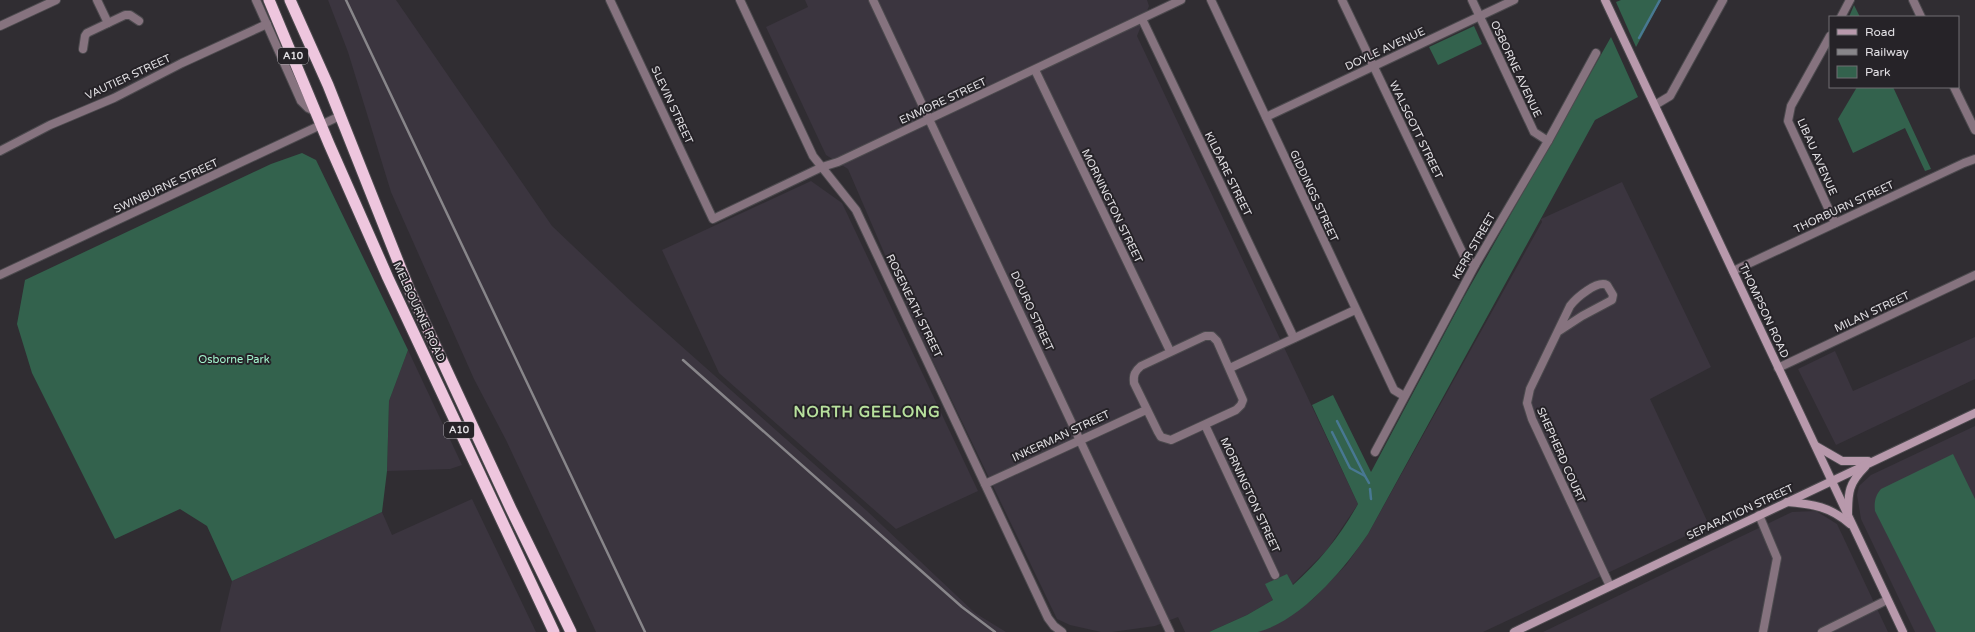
<svg xmlns="http://www.w3.org/2000/svg" width="1975" height="632" font-family="'Varela Round',sans-serif">
<style>
.built{fill:#3b353f}
.green{fill:#33624d}
.lines{fill:none;stroke-linecap:round;stroke-linejoin:round}
.stream{stroke:#487892;stroke-width:2.5}
.minor-casing{stroke:#4c4a4e;stroke-width:10}
.tertiary-casing{stroke:#4c4a4e;stroke-width:10}
.secondary-casing{stroke:#4c4a4e;stroke-width:10}
.trunk-casing{stroke:#4c4a4e;stroke-width:13}
.minor{stroke:#86737f;stroke-width:8}
.tertiary{stroke:#86737f;stroke-width:8}
.secondary{stroke:#b899ac;stroke-width:8}
.trunk{stroke:#eec6de;stroke-width:11}
.rail{stroke:#88868a;stroke-width:2.5}
.labels{text-anchor:middle;dominant-baseline:central;stroke-width:4;stroke-linejoin:round;paint-order:stroke}
.shield{fill:#262328;stroke:#aaa7ac;stroke-width:1}
.shield-label{font-size:10px;font-weight:bold;fill:#e2e0e4}
.street-label{font-size:11px;fill:#e2e0e4;stroke:#262328}
.park-label{font-size:11px;fill:#a3f5ce;stroke:#262328}
.district-label{font-size:15px;font-weight:bold;letter-spacing:1px;fill:#b8e19d;stroke:#262328}
</style>
<rect width="100%" height="100%" fill="#302d32"/>
<g class="built">
<path d="M328,0h68l156,226 82,78 233,207 108,102 31,19h-410l-90,-192 -32,-61 -83,-187 -43,-140z"/>
<path d="M805,0h342l2,6 -12,30 221,468 -31,46 -35,35 -26,-1 7,16 -26,15 -38,17h-24l-7,-15 -23,9 -43,6h-11l-31,-7 -13,-6 -143,-297 -66,-153 -22,-14 -60,-128 42,-20z"/>
<path d="M811,181l31,22 136,288 -82,38 -177,-156 -57,-123z"/>
<path d="M1622,182l89,185 -61,32 59,126 -226,107h-226l26,-12 30,-21 33,-34 22,-31 174,-312 -1,-3z"/>
<path d="M1975,337v42l-139,66 -38,-76 37,-18 18,40z"/>
<path d="M408,350l54,115 -12,4 -63,2 2,-70z"/>
<path d="M1975,426v206h-60l-54,-113 -4,-24 2,-9 12,-11z"/>
<path d="M472,499l64,133h-316l12,-51 150,-69 10,23z"/>
<path d="M1816,511l21,13 51,108h-345l249,-120z"/>
</g>
<g class="green">
<path d="M1621,0h40l-25,47 -20,-45z"/>
<path d="M1854,5l6,12h-11z"/>
<path d="M1474,26l8,18 -44,21 -9,-18z"/>
<path d="M1611,37l27,60 -43,23 -227,414c-24,35 -66,86 -110,98 -11,0 -37,0 -49,0l38,-17 26,-15 -8,-16 22,-10 6,11c26,-23 48,-50 65,-81l-46,-99 21,-10 38,77 93,-175z"/>
<path d="M1857,87h36l38,82 -6,2 -20,-43 -52,25 -15,-34z"/>
<path d="M302,153l14,7 92,190 -19,51 -2,70 -5,41 -150,69 -25,-55 -27,-17 -65,30 -83,-166 -15,-49 8,-44 246,-116z"/>
<path d="M1953,454l22,45v133h-39l-61,-121c-1,-9 0,-15 6,-22z"/>
</g>
<g class="lines">
<g class="stream">
<path d="M1639,38l21,-38"/>
<path d="M1337,421l28,55"/>
<path d="M1332,432l18,36 15,8 4,7"/>
<path d="M1370,489l1,10"/>
</g>
<defs>
<g id="minor">
<path d="M97,0l11,23"/>
<path d="M256,0l45,101 7,7 8,4"/>
<path d="M610,0l103,219 109,-52 16,-5 343,-162"/>
<path d="M740,0l73,156 43,54 192,408 6,8 8,6"/>
<path d="M1211,0l183,390 10,6"/>
<path d="M1342,0l123,258 10,7"/>
<path d="M1472,0l62,132 14,9"/>
<path d="M1913,0l8,17"/>
<path d="M1841,17l9,-17"/>
<path d="M1142,19l152,319"/>
<path d="M0,26l56,-26"/>
<path d="M1830,36l-39,70 -3,15 47,102"/>
<path d="M83,49l2,-13 2,-3 38,-18h5l9,6"/>
<path d="M1035,70l135,281"/>
<path d="M1954,87l21,43"/>
<path d="M1655,105l15,-9 53,-96"/>
<path d="M1266,117l248,-117"/>
<path d="M0,151l50,-26 64,-27 68,-35 85,-39"/>
<path d="M1733,271l231,-108 11,-4"/>
<path d="M0,275l340,-159"/>
<path d="M1559,331l23,-15 30,-16 1,-5 -6,-10c-10,-5 -31,13 -37,21l-40,83 -3,14 5,16 78,167"/>
<path d="M1205,336h7l5,5 26,59 -2,5 -5,5 -65,30 -10,-3 -3,-5 -24,-49c-1,-8 1,-12 7,-17z"/>
<path d="M1230,368l125,-58"/>
<path d="M1778,368l197,-93"/>
<path d="M1205,425l70,150"/>
<path d="M1375,452l100,-187 73,-124 48,-88"/>
<path d="M985,484l161,-74"/>
<path d="M1759,515l18,43 -14,74"/>
<path d="M1822,632l65,-32"/>
</g>
<path id="tertiary" d="M873,0l297,632"/>
<g id="secondary">
<path d="M1605,0l298,632"/>
<path d="M1816,446l26,15h26"/>
<path d="M1787,502c26,2 44,5 63,22"/>
<path d="M1848,514c0,-22 1,-31 17,-47"/>
<path d="M1514,632l461,-219"/>
</g>
<g id="trunk">
<path d="M269,0l60,144 59,134 166,354"/>
<path d="M290,0l38,85 81,204 102,220 60,123"/>
</g>
</defs>
<use href="#minor" class="minor-casing"/>
<use href="#tertiary" class="tertiary-casing"/>
<use href="#secondary" class="secondary-casing"/>
<use href="#trunk" class="trunk-casing"/>
<use href="#minor" class="minor"/>
<use href="#tertiary" class="tertiary"/>
<use href="#secondary" class="secondary"/>
<use href="#trunk" class="trunk"/>
<g class="rail">
<path d="M346,0l299,632"/>
<path d="M683,360l279,247 33,25"/>
</g>
</g>
<g class="labels">
<g class="shield">
<rect x="278" y="48" width="30" height="16" rx="3"/>
<rect x="444" y="422" width="30" height="16" rx="3"/>
</g>
<g class="shield-label">
<text x="293" y="56">A10</text>
<text x="459" y="430">A10</text>
</g>
<g class="street-label">
<text transform="translate(1385 49) rotate(-25)">DOYLE AVENUE</text>
<text transform="translate(1516 69) rotate(65)">OSBORNE AVENUE</text>
<text transform="translate(128 77) rotate(-25)">VAUTIER STREET</text>
<text transform="translate(943 101) rotate(-25)">ENMORE STREET</text>
<text transform="translate(672 105) rotate(65)">SLEVIN STREET</text>
<text transform="translate(1416 130) rotate(64)">WALSGOTT STREET</text>
<text transform="translate(1817 157) rotate(66)">LIBAU AVENUE</text>
<text transform="translate(1228 174) rotate(64)">KILDARE STREET</text>
<text transform="translate(166 186) rotate(-25)">SWINBURNE STREET</text>
<text transform="translate(1314 196) rotate(65)">GIDDINGS STREET</text>
<text transform="translate(1112 206) rotate(64)">MORNINGTON STREET</text>
<text transform="translate(1844 207) rotate(-25)">THORBURN STREET</text>
<text transform="translate(1474 246) rotate(-60)">KERR STREET</text>
<text transform="translate(914 306) rotate(64)">ROSENEATH STREET</text>
<text transform="translate(1032 311) rotate(65)">DOURO STREET</text>
<text transform="translate(1764 311) rotate(65)">THOMPSON ROAD</text>
<text transform="translate(419 312) rotate(65)">MELBOURNE ROAD</text>
<text transform="translate(1872 312) rotate(-25)">MILAN STREET</text>
<text transform="translate(1061 436) rotate(-25)">INKERMAN STREET</text>
<text transform="translate(1561 455) rotate(66)">SHEPHERD COURT</text>
<text transform="translate(1250 495) rotate(65)">MORNINGTON STREET</text>
<text transform="translate(1740 512) rotate(-25)">SEPARATION STREET</text>
</g>
<g class="park-label">
<text x="234" y="359">Osborne Park</text>
</g>
<g class="district-label">
<text x="867" y="412">NORTH GEELONG</text>
</g>
</g>
<rect x="1829" y="16" width="130" height="72" fill="#262328" stroke="#716f73"/>
<rect x="1837" y="29" width="20" height="6" fill="#b899ac" stroke="#716f73"/>
<text x="1865" y="36" font-size="12" fill="#e2e0e4">Road</text>
<rect x="1837" y="49" width="20" height="6" fill="#88868a" stroke="#716f73"/>
<text x="1865" y="56" font-size="12" fill="#e2e0e4">Railway</text>
<rect x="1837" y="66" width="20" height="12" fill="#33624d" stroke="#716f73"/>
<text x="1865" y="76" font-size="12" fill="#e2e0e4">Park</text>
</svg>
